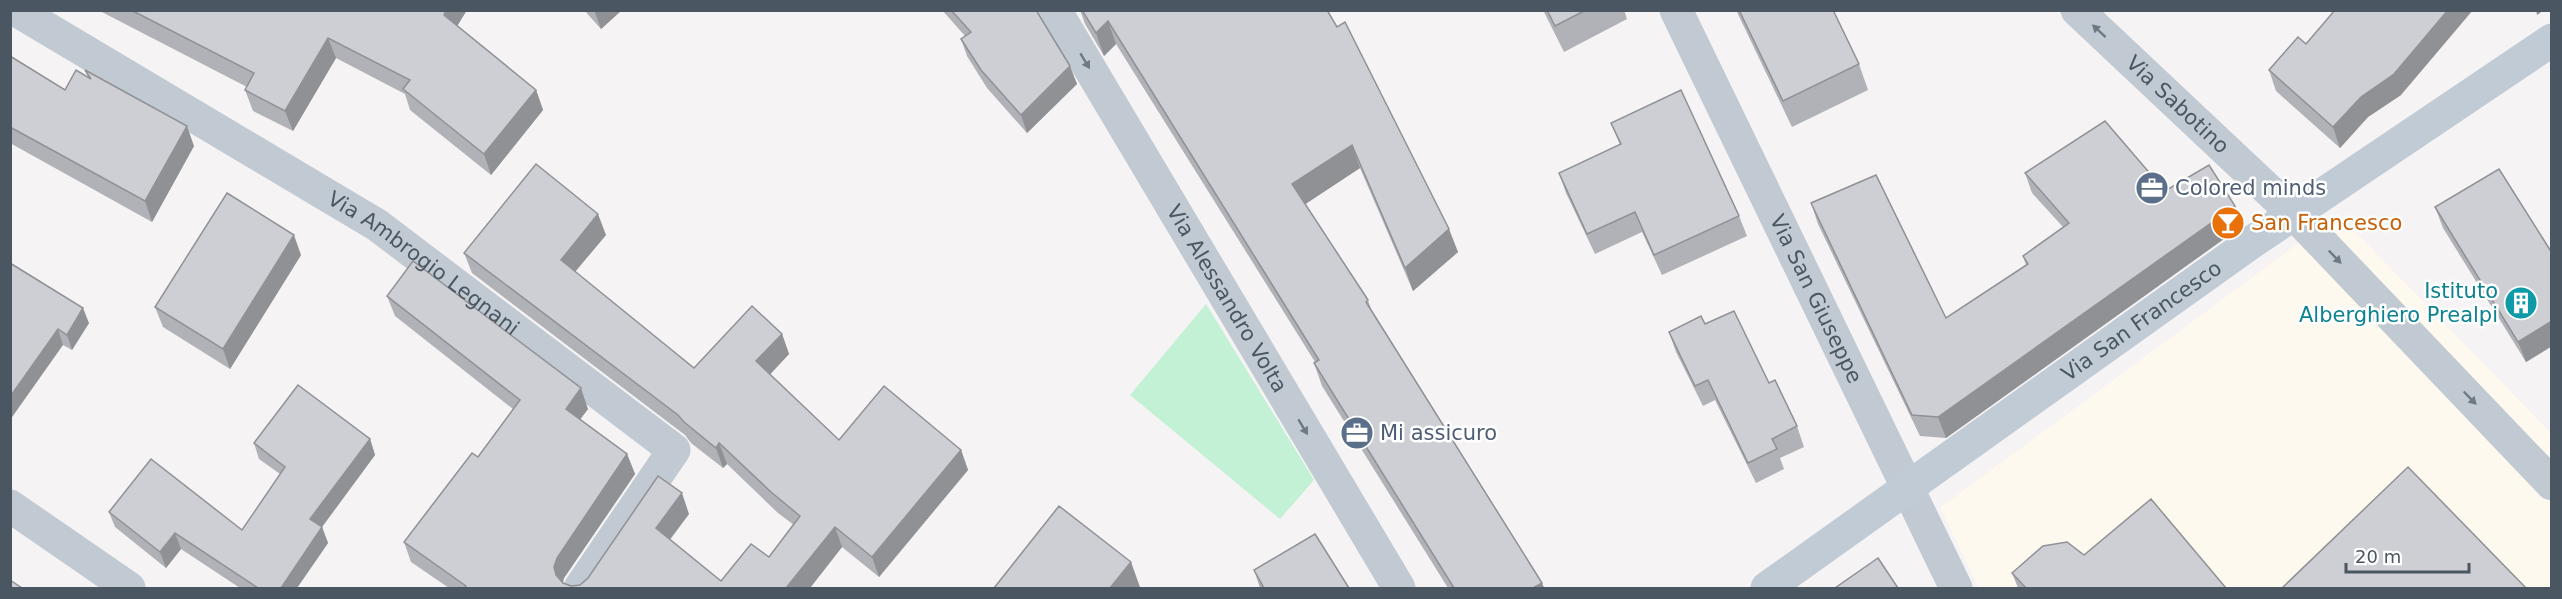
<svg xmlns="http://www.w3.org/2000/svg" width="2562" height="599" font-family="'DejaVu Sans',sans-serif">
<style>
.commercial{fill:#fdf9ef}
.green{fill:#c3f1d5}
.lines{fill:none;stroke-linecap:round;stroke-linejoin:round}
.street{stroke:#c1cad2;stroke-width:33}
.secondary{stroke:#c1cbd6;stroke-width:33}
.wall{fill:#b0b2b7}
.shaded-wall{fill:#909195}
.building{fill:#cdcfd5;stroke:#909195;stroke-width:1.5}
.oneway{fill:#6e7983}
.labels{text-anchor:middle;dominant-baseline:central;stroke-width:5;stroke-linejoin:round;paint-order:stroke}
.street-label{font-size:21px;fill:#4a5661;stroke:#fff}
.service-label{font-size:21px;fill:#4e5e75;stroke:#fff;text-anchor:start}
.food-label{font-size:21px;fill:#c56008;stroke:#fff;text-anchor:start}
.culture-label{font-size:21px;fill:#0d838f;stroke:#fff;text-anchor:end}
</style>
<rect width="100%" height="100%" fill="#f5f3f3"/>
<path class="commercial" d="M2338,214l213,219v155h-572l-39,-80z"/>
<path class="green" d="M1206,304l108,176 -34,39 -150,-124z"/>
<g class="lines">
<g class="street">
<path id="s1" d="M16,10l361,215 297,225 -94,138"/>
<path id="s2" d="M1055,10l344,578"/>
<path id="s3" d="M1676,10l280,578"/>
<path id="s4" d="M2077,10l218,205 257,269"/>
<path d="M10,506l119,82"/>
</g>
<path class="secondary" id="s5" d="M1767,588l485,-346 300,-202"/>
</g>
<g class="wall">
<path d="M98,10h369l-10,16 79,64 7,20 -52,65 -81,-65 -5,-16 -69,-36 -43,73 -40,-20 -8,-21 2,-3z"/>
<path d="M584,10h38l-21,19z"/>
<path d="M942,10h94l41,74 -50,49 -40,-45 -20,-32 -6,-17 4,-3z"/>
<path d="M1080,10h247l131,242 -45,39 -53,-123 -55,36 63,96 3,9 171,274 2,5h-96l-126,-202 -8,-23 1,-1 -199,-318 -12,12 -19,-32z"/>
<path d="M1543,10h81l3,9 -63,33z"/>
<path d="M1736,10h97l26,54 9,26 -76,37z"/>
<path d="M10,56l55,34 23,-13 -3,-7 109,76 -42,76 -142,-79z"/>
<path d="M2269,70l132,25 -33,22 -28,31 -64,-57z"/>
<path d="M1611,123l128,93 8,20 -85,39 -20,-43 -47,22 -29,-61 -7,-20 61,-28z"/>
<path d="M2025,173l140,18 70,15 7,20 -296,212 -26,-2 -102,-212 -7,-21 135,115 80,-53 -3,-9 40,-29 -31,-34z"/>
<path d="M2435,207l117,46v93l-26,16 -83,-134z"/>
<path d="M606,235l-31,37 119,96 88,-34 7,20 -19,20 69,66 122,10 7,20 -89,107 -37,-30 -32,41h-361l-38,-26 -7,-20 74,-85 35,-48 -118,-93 -8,-20 201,113 -8,10 47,35 8,20 -71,104 -1,5 8,3 9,-1 109,-71 -19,26 51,41 48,-24 25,-32 -16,-12 -51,-49 -4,4 -32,-25 -6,-8 -213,-162 -8,-20z"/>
<path d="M301,255l-71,114 -67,-42 -8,-20z"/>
<path d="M10,263l79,60 -17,27 -9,-5z"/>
<path d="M1705,324l64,59 28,43 7,21 -24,11 4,11 -28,14 -41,-83 -12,6 -27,-54 -7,-20z"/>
<path d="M370,439l5,16 -53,72 6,16 -31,45h-57l-59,-39 -15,19 -51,-41 -6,-15 133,18 38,-56 -21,-15 -5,-16z"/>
<path d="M2084,555l142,33h-208l-6,-15z"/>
<path d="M1254,570l95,18h-89z"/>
</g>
<g class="shaded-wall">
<path d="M446,10h21l-16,26 -7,-21z"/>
<path d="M594,10h28l-21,19z"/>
<path d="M2448,10h25l-72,85 -33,22 -28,31 -7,-21 28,-30z"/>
<path d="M2536,10h8l-7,5z"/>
<path d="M1108,21l8,23 -12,12 -8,-23z"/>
<path d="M328,38l8,20 -43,73 -8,-20z"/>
<path d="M1070,66l7,18 -50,49 -6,-18z"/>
<path d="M536,90l7,20 -52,65 -7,-21z"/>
<path d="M187,126l7,20 -42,76 -7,-21z"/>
<path d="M1352,145l8,23 -59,39 -9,-23z"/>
<path d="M2235,206l7,20 -296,212 -8,-21z"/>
<path d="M598,214l8,21 -38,45 -7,-20z"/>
<path d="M1449,229l9,23 -45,39 -8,-23z"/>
<path d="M294,235l7,20 -71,114 -7,-20z"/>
<path d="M83,308l6,15 -17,27 -5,-15z"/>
<path d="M2552,321v25l-26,16 -8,-20z"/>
<path d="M58,329l5,16 -53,75v-23z"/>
<path d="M782,334l7,20 -25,27 -8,-20z"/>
<path d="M581,388l7,21 -15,20 -7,-20z"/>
<path d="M370,439l5,16 -59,80 -6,-16z"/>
<path d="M719,443l8,21 -4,4 -7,-20z"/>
<path d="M961,450l7,20 -89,107 -7,-20z"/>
<path d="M627,454l8,20 -71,104 -3,9 -5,-12 -2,-8 3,-9z"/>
<path d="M682,493l7,21 -26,34 -7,-20z"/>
<path d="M322,527l6,16 -31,45h-16z"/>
<path d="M835,527l7,20 -32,41h-24z"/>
<path d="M175,533l6,16 -15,19 -6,-16z"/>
<path d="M1131,562l9,25v1h-30z"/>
<path d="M1542,583l2,5h-11z"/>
</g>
<g class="building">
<path d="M131,10h315l-2,5 92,75 -52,64 -81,-65 7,-9 -82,-42 -43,73 -40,-21 9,-17z"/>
<path d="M951,10h85l34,56 -49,49 -40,-45 -20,-31 10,-7z"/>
<path d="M1082,10h245l10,17 8,-5 104,207 -44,39 -53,-123 -60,39 76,116 -2,2 176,281 -9,5h-79l-140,-225 5,-3 -211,-339 -12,12z"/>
<path d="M1547,10h39l-31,16z"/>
<path d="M1739,10h94l26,54 -76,37z"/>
<path d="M2335,10h113l-54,64 -33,23 -28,30 -64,-57 29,-33 8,7z"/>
<path d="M10,56l55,34 11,-20 15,9 -6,-9 102,56 -42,75 -135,-74z"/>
<path d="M1681,90l58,126 -85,39 -19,-43 -48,22 -28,-61 62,-29 -10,-21z"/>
<path d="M2105,121l60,70 44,-26 26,41 -297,211 -26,-2 -101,-212 65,-28 70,143 82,-54 -5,-8 46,-33 -44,-50z"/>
<path d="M536,164l62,50 -37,46 133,108 58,-62 30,28 -26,27 83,79 45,-54 77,64 -89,107 -37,-30 -49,61h-322l2,-2 -62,-44 68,-89 6,4 42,-57 -133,-104 26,-35 168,127 -15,21 61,45 -70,104 -3,9 2,8 7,8 8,3 9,-1 8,-7 70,-102 24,17 -26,35 65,53 30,-37 18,13 31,-41 -29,-24 -52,-49 -3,5 -32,-26 -6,-7 -214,-162z"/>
<path d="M2499,169l53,84v68l-34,21 -83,-135z"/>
<path d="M227,193l67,42 -71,114 -68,-42z"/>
<path d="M10,263l73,45 -16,27 -9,-6 -48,68z"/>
<path d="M1734,311l35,72 6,-3 22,46 -25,13 5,10 -29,14 -40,-83 -13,6 -26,-54 32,-16 4,8z"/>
<path d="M298,385l72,54 -60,80 12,8 -41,61h-23l-83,-55 -15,19 -51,-40 42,-53 91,71 43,-63 -31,-24z"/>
<path d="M2408,467l118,121h-244z"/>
<path d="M2151,499l75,89h-200l-14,-15 31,-27 24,-4 17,13z"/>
<path d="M1059,506l72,56 -21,26h-116z"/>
<path d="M1315,534l34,54h-85l-10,-18z"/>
<path d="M1878,558l20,30h-63z"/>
<path d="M10,580l12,8h-12z"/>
</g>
<defs><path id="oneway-solid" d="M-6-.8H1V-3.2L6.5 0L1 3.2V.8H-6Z" transform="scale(1.5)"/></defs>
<g class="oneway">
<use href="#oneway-solid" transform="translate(2099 31) rotate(-137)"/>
<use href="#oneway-solid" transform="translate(1085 61) rotate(59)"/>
<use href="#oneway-solid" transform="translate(2335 257) rotate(46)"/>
<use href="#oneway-solid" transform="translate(2470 398) rotate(46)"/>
<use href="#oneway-solid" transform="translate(1303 427) rotate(59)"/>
</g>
<defs>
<symbol id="office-disc" viewBox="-11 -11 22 22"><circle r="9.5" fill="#5c6f8a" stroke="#fff"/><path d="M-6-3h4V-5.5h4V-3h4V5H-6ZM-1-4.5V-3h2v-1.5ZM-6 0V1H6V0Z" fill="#fff"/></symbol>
<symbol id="bar-disc" viewBox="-11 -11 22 22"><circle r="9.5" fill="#e8710a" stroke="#fff"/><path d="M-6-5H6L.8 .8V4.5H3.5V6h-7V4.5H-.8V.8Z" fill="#fff"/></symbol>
<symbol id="building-disc" viewBox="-11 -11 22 22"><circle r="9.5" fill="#0f9aa8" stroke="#fff"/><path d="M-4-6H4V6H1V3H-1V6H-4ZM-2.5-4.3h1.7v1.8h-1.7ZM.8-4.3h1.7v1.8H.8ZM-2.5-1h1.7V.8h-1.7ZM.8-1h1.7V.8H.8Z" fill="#fff"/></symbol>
</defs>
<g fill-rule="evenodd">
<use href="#office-disc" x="2133" y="169" width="38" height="38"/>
<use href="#bar-disc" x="2209" y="204" width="38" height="38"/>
<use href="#building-disc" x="2502" y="284" width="38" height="38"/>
<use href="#office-disc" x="1338" y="414" width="38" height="38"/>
</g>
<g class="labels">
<g class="street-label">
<text stroke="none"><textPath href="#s4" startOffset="138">Via Sabotino</textPath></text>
<text stroke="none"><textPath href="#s1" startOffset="480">Via Ambrogio Legnani</textPath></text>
<text stroke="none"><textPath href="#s3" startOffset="321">Via San Giuseppe</textPath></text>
<text stroke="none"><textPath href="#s2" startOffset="336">Via Alessandro Volta</textPath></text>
<text stroke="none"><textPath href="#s5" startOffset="460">Via San Francesco</textPath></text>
</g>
<g class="service-label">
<text x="2175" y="188">Colored minds</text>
<text x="1380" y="433">Mi assicuro</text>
</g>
<g class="food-label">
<text x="2251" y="223">San Francesco</text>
</g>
<g class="culture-label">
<text x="2498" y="291">Istituto<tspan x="2498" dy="24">Alberghiero Prealpi</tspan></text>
</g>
</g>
<rect width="2562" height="599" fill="none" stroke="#4a5661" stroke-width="24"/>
<path d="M2346 563v9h123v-9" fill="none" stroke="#4a5661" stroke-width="3"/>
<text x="2355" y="563" font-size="18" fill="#4a5661" stroke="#ffffff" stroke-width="4.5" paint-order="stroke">20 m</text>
</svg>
